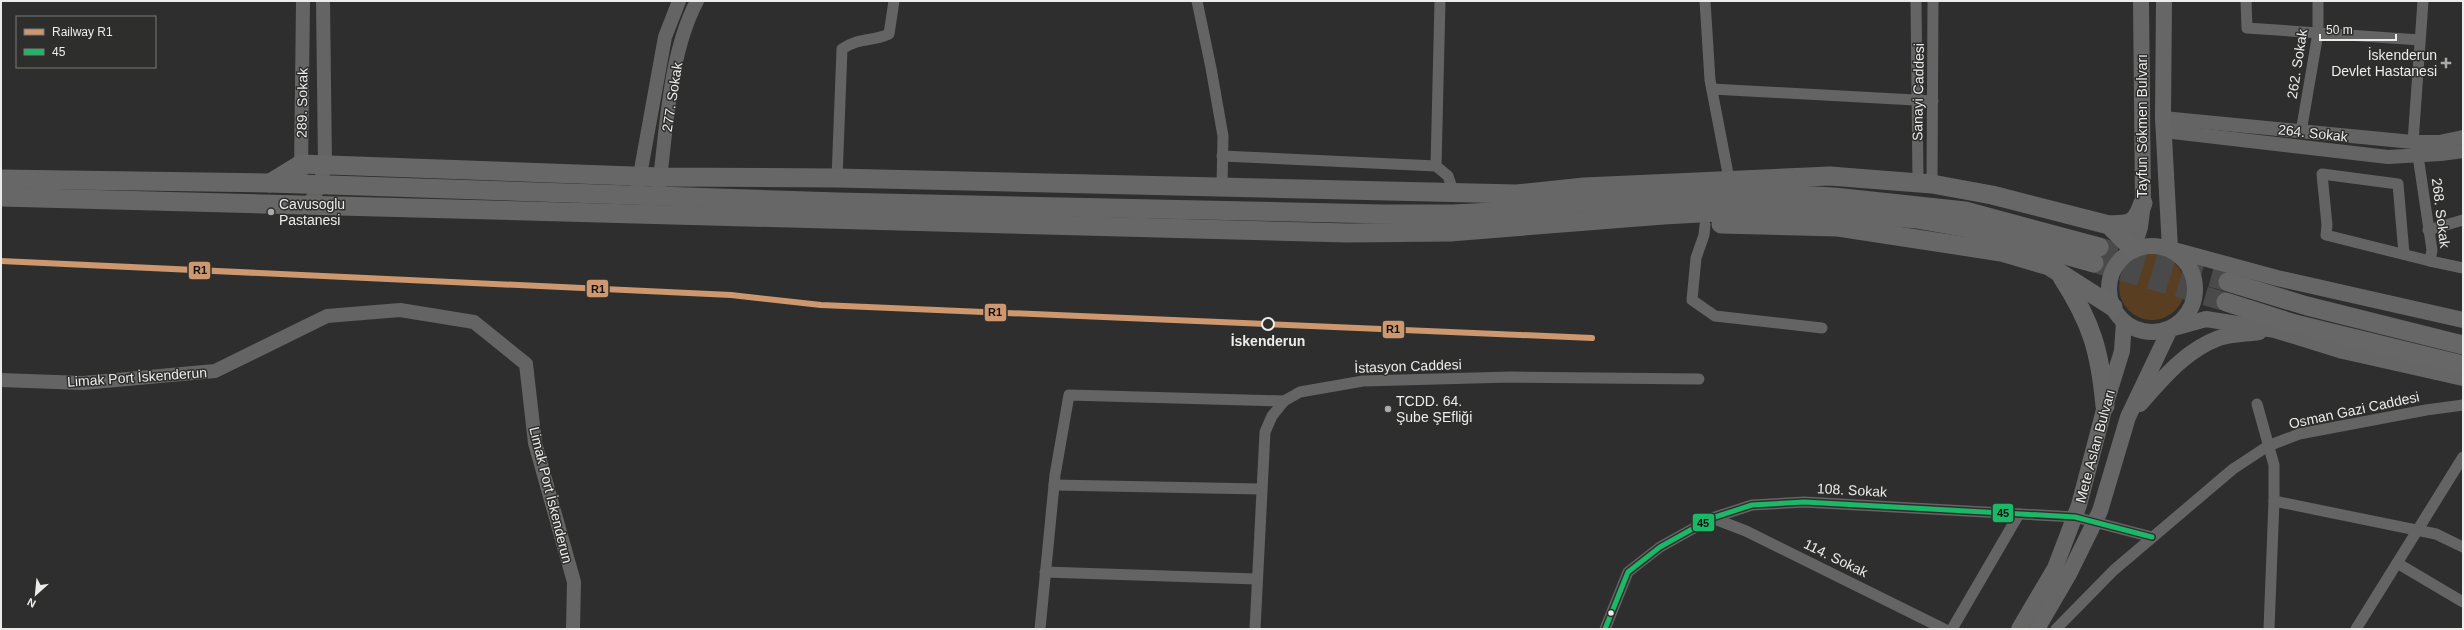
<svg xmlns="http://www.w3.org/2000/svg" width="2464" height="630" font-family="Helvetica,sans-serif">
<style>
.grass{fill:#593e21}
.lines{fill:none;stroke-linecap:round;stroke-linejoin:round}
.trunk-tunnel{stroke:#4a4a4a;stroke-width:19;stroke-dasharray:19 10;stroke-linecap:butt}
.minor{stroke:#646464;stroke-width:11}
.tertiary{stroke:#646464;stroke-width:14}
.secondary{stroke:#656665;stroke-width:16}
.trunk{stroke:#676767;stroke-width:19}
.bus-1-casing{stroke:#2e2f2d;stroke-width:8}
.bus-1{stroke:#1ab867;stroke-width:5}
.rail-1-casing{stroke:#2e2f2d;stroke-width:9}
.rail-1{stroke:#cd976f;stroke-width:6}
.poi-dot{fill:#aaaaa9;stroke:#2e2f2d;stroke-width:1.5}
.stop-dot{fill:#2e2f2d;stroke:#ececeb;stroke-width:2}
.bus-dot{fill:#ececeb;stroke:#2e2f2d;stroke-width:1.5}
.labels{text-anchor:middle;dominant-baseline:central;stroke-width:3;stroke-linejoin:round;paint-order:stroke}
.poi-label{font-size:14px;fill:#ececeb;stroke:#2e2f2d;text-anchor:start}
.street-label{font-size:14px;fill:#ececeb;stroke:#2e2f2d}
.stop-label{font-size:14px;font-weight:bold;fill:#ececeb;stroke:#2e2f2d}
.line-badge{stroke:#2e2f2d;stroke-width:1.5}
.pale-badge-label{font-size:11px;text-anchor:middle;font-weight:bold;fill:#111}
</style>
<rect width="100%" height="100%" fill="#2e2e2e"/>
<circle class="grass" cx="2152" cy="287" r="33"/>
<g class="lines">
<g class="trunk-tunnel">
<path d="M2099,247l129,35"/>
<path d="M2094,263l132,39"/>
</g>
<g class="minor">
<path d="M1197,1l14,67 12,68 -1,52"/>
<path d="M1705,1l5,79 19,99"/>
<path d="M1916,1l2,182"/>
<path d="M2246,1l1,27 173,12"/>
<path d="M1712,89l221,12"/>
<path d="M2301,132l17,-99v-32"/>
<path d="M2413,142l10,-141"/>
<path d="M1222,156l214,10 12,10 6,17"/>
<path d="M2418,156l14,94 -2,11 33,7"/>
<path d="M1436,166l4,-165"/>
<path d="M837,178l5,-129c17,-12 30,-7 47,-15l5,-33"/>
<path d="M1932,184l1,-183"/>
<path d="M1705,225l-1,10 -8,23 -4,42 23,16 107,12"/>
<path d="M2428,230l35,-10"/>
<path d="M2404,254l-6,-70 -76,-10 5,51 -1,10 104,26"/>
<path d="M2257,404l17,61v36l-5,128"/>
<path d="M1054,485l206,4"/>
<path d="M2274,501l162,33 27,13"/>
<path d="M1712,518l34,13 198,98"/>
<path d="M2397,563l66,39"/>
<path d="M1045,572l212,7"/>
<path d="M1040,629l15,-154 14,-80 215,6"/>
<path d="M1255,629l10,-197 7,-16 12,-15 16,-9 63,-11 148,-4 188,2"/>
<path d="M1605,629l23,-57 32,-25 52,-29 40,-13 52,-3 271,15 77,20"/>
<path d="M1952,629l67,-115"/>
<path d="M2056,629l58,-59 119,-101 35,-23 31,-12 127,-24 37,-5"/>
<path d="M2356,629l107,-172"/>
</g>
<g class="tertiary">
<path d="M2163,118l250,24h26l24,-5"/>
<path d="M2164,131l224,26 53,-3 22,-3"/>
<path d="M301,173l2,-172"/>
<path d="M638,186l27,-149 14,-36"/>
<path d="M659,186c8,-59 10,-132 38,-185"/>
<path d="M310,203l10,-18 5,-20 -2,-164"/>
<path d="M1,380l82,3 132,-12 112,-55 73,-6 74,12 52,42 9,79 39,139 -1,47"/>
</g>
<g class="secondary">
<path d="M2164,1l-1,117 7,131 107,29 186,42"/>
<circle cx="2152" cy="289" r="43"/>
<path d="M2133,249l7,-22 3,-24 -2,-202"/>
<path d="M2140,404c23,-26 46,-54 79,-66 12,-4 28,-4 40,-6"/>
<path d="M2019,629l36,-61 24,-63 26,-99 17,-55 2,-29"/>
<path d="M2037,629l32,-55 31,-63 28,-94 42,-88 36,-10 69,11 68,21 120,27"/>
</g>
<g class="trunk">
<path d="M1,179l269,4 568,19 544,12h71l60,-3 54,-7 154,-10 75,1 38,2 131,14 134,36"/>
<path d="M270,183l31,-19 359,13 177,1 679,16 68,-7 246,-11 102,8 60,11 117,30 24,24"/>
<path d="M1,197l1347,36 102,-1 213,-17 131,-7 123,11 56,10 121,34"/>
<path d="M1721,224l117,3 163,25 48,14 64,41"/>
<path d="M2109,225c22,-1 26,0 34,-22"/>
<path d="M2062,277c30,46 38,75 43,129"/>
<path d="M2228,282l79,24 156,39"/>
<path d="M2226,302l69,22 168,41"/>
</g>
<defs>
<path id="bus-1" d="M1605,629l23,-57 32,-25 52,-29 40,-13 52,-3 271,15 77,20"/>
</defs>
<use href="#bus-1" class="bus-1-casing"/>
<use href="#bus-1" class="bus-1"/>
<defs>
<path id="rail-1" d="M1,261l730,34 90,10 771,33"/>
</defs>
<use href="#rail-1" class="rail-1-casing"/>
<use href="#rail-1" class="rail-1"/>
</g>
<g class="poi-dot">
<path d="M2444 57h4v4h4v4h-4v4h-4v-4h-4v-4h4z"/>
<circle cx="271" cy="212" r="4"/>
<circle cx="1388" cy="409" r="4"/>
</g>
<circle class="stop-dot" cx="1268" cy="324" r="6"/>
<circle class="bus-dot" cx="1611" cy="613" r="3.5"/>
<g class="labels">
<g class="poi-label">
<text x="2437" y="55" text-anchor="end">İskenderun<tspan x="2437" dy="16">Devlet Hastanesi</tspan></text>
<text x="279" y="204">Cavusoglu<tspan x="279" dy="16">Pastanesi</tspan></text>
<text x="1396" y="401">TCDD. 64.<tspan x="1396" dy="16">Şube ŞEfliği</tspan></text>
</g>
<g class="street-label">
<text transform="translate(2297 64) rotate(-81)">262. Sokak</text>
<text transform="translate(1918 92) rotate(-89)">Sanayi Caddesi</text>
<text transform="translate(672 97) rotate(-81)">277. Sokak</text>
<text transform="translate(302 103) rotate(-89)">289. Sokak</text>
<text transform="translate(2142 126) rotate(-90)">Tayfun Sökmen Bulvarı</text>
<text transform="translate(2313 133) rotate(6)">264. Sokak</text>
<text transform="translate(2441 213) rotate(83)">268. Sokak</text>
<text transform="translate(1408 366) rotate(-2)">İstasyon Caddesi</text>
<text transform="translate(137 377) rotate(-4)">Limak Port İskenderun</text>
<text transform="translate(2354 410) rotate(-12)">Osman Gazi Caddesi</text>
<text transform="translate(2095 446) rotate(-75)">Mete Aslan Bulvarı</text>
<text transform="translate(1852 490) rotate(3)">108. Sokak</text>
<text transform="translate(551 495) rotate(76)">Limak Port İskenderun</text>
<text transform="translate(1836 558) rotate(26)">114. Sokak</text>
</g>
<g class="stop-label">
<text x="1268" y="341">İskenderun</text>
</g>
</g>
<g class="line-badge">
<rect x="188" y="261" width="23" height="19" rx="4" fill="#cd976f"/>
<rect x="586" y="279" width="23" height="19" rx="4" fill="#cd976f"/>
<rect x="984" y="303" width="23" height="19" rx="4" fill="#cd976f"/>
<rect x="1382" y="320" width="23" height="19" rx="4" fill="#cd976f"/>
<rect x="1992" y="503" width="22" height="20" rx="4" fill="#1ab867"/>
<rect x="1692" y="513" width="23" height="19" rx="4" fill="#1ab867"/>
</g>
<g class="pale-badge-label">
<text x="200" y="274">R1</text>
<text x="598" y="293">R1</text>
<text x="995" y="316">R1</text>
<text x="1393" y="333">R1</text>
<text x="2003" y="517">45</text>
<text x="1703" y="527">45</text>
</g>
<rect width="2464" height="630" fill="none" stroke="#ececeb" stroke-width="4"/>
<rect x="16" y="16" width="140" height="52" fill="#2e2f2d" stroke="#7a7b79"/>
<rect x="24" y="29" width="20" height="6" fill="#cd976f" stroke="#7a7b79"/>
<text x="52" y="36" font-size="12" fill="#ececeb">Railway R1</text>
<rect x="24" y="49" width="20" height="6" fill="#1ab867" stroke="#7a7b79"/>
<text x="52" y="56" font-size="12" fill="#ececeb">45</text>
<g transform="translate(36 594) rotate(207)" stroke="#2e2f2d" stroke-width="3" paint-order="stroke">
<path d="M0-3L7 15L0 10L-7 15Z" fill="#ececeb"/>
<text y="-6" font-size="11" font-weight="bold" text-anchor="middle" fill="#ececeb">N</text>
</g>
<path d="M2320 34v6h76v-6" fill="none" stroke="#ececeb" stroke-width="2"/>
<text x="2326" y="34" font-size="12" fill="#ececeb" stroke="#2e2f2d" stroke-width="3" paint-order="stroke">50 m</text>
</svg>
